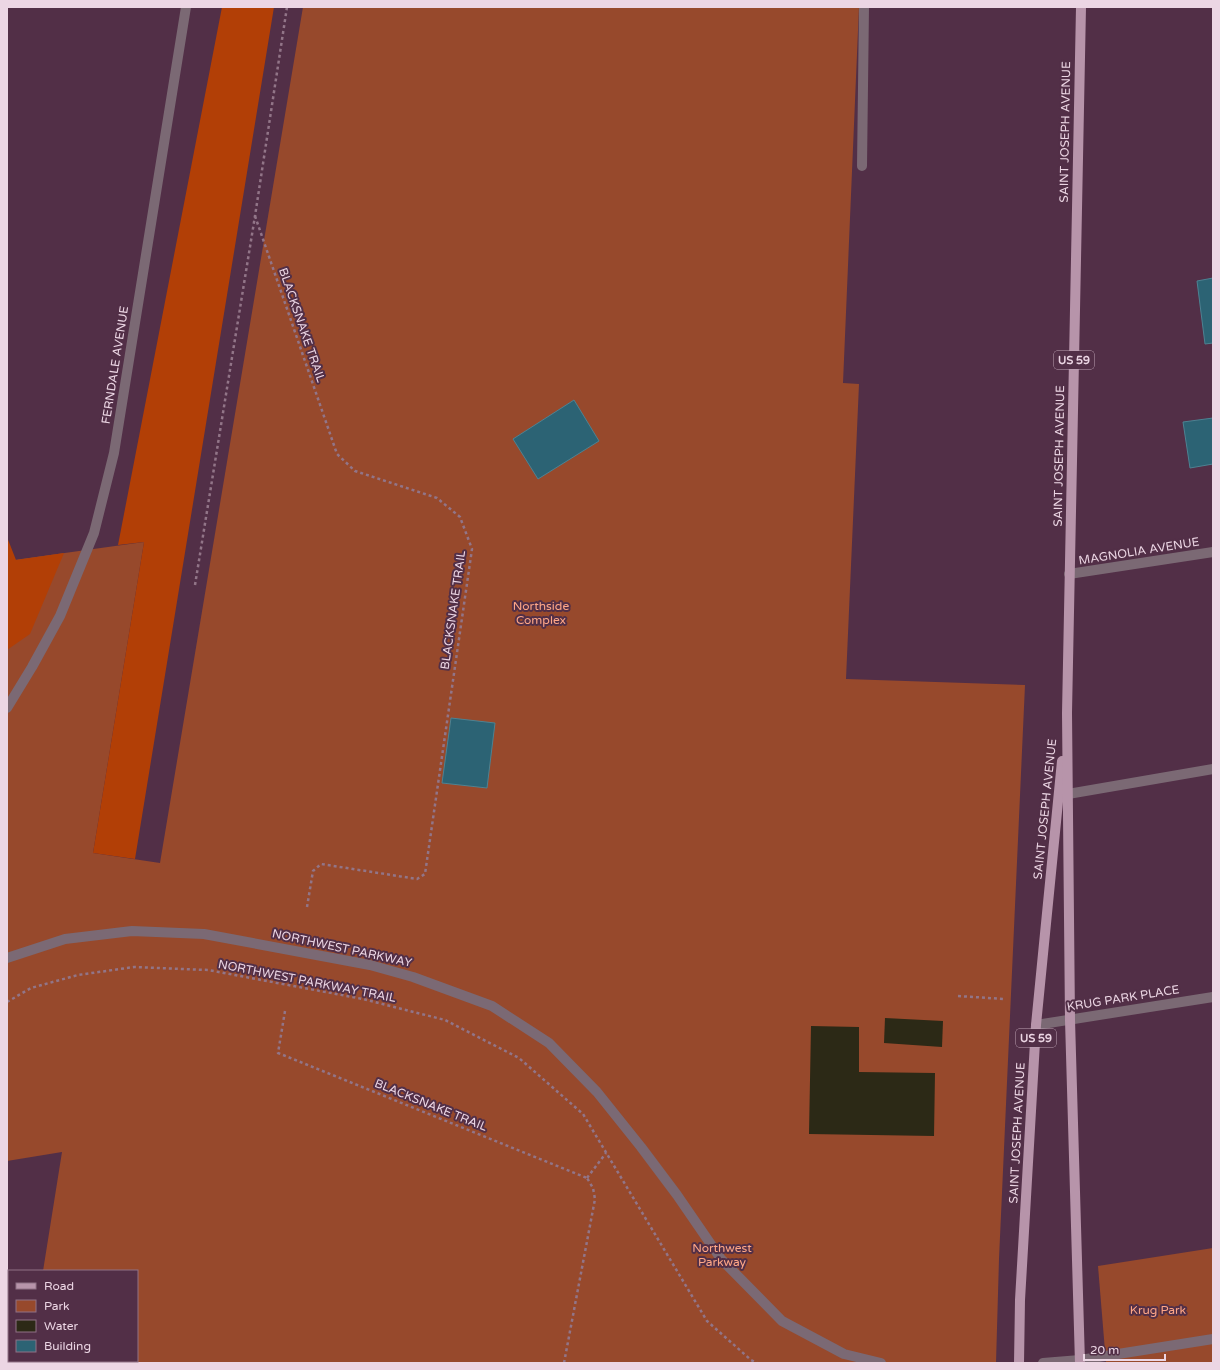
<svg xmlns="http://www.w3.org/2000/svg" width="1220" height="1370" font-family="'Varela Round',sans-serif">
<style>
.green{fill:#97492c}
.forest{fill:#b23f06}
.water{fill:#2c2916}
.building{fill:#2c6374;stroke:#4d8292}
.lines{fill:none;stroke-linecap:round;stroke-linejoin:round}
.path{stroke:#927588;stroke-width:2.5;stroke-dasharray:3 3;stroke-linecap:butt}
.service{stroke:#7b6974;stroke-width:10}
.minor{stroke:#7b6974;stroke-width:10}
.tertiary{stroke:#7b6974;stroke-width:10}
.primary{stroke:#b794aa;stroke-width:10}
.labels{text-anchor:middle;dominant-baseline:central;stroke-width:4;stroke-linejoin:round;paint-order:stroke}
.shield{fill:#522f47;stroke:#bea4b5;stroke-width:1}
.shield-label{font-size:11px;font-weight:bold;fill:#ecd6e4}
.street-label{font-size:12px;fill:#ecd6e4;stroke:#522f47}
.park-label{font-size:12px;fill:#ffa787;stroke:#522f47}
</style>
<rect width="100%" height="100%" fill="#522f47"/>
<g class="green">
<path d="M303,7h556l-16,376 16,1 -13,295 179,6 -26,574 -3,104h-967v-2h108v-90h-94l19,-119 -55,9v-600l137,-19 -51,311 67,10z"/>
<path d="M1213,1248v115h-107l-8,-97z"/>
</g>
<g class="forest">
<path d="M222,7h52l-139,852 -42,-6 51,-311 -26,3z"/>
<path d="M7,537l9,23 48,-7 -34,81 -23,16z"/>
</g>
<g class="water">
<path d="M885,1018l58,3 -1,26 -58,-4z"/>
<path d="M811,1026l48,1v45l76,1 -1,63 -125,-2z"/>
</g>
<g class="building">
<path d="M1213,278v65l-8,1 -8,-63z"/>
<path d="M574,400l25,41 -61,38 -25,-40z"/>
<path d="M1213,418v46l-23,4 -7,-46z"/>
<path d="M451,718l44,5 -8,65 -45,-5z"/>
</g>
<g class="lines">
<g class="path">
<path d="M255,216l82,238 18,17 82,27 23,19 12,32 -47,325 -8,5 -96,-15 -8,7 -6,36"/>
<path d="M195,585l60,-369 32,-209"/>
<path d="M958,996l46,3"/>
<path d="M7,1002l24,-14 47,-13 56,-8 74,3 155,29 82,21 74,38 64,56 124,207 44,39 6,3"/>
<path d="M285,1011l-7,42 309,125"/>
<path d="M587,1178l19,-25"/>
<path d="M564,1363l31,-164 -2,-11 -6,-10"/>
</g>
<g class="service">
<path d="M862,166l2,-159"/>
<path d="M1068,794l145,-25"/>
<path d="M1080,1360l133,-21"/>
</g>
<g class="minor">
<path d="M1069,574l144,-22"/>
<path d="M7,708l25,-41 28,-51 34,-83 20,-80 72,-446"/>
<path d="M1036,1025l177,-28"/>
</g>
<g class="tertiary">
<path d="M7,958l58,-19 67,-8 72,3 166,31 43,12 79,29 57,37 48,49 44,55 36,48 44,64 61,62 62,33 37,9"/>
<path d="M1043,1363l37,-3"/>
</g>
<g class="primary">
<path d="M1019,1363l1,-63 16,-275 26,-264"/>
<path d="M1080,1363l-10,-343 -3,-307 14,-706"/>
</g>
</g>
<g class="labels">
<g class="shield">
<rect x="1054" y="351" width="40" height="18" rx="3"/>
<rect x="1016" y="1029" width="40" height="18" rx="3"/>
</g>
<g class="shield-label">
<text x="1074" y="360">US 59</text>
<text x="1036" y="1038">US 59</text>
</g>
<g class="street-label">
<text transform="translate(1065 132) rotate(-89)">SAINT JOSEPH AVENUE</text>
<text transform="translate(302 325) rotate(71)">BLACKSNAKE TRAIL</text>
<text transform="translate(115 365) rotate(-81)">FERNDALE AVENUE</text>
<text transform="translate(1059 456) rotate(-89)">SAINT JOSEPH AVENUE</text>
<text transform="translate(1139 551) rotate(-9)">MAGNOLIA AVENUE</text>
<text transform="translate(453 610) rotate(-82)">BLACKSNAKE TRAIL</text>
<text transform="translate(1045 809) rotate(-84)">SAINT JOSEPH AVENUE</text>
<text transform="translate(342 948) rotate(12)">NORTHWEST PARKWAY</text>
<text transform="translate(307 981) rotate(11)">NORTHWEST PARKWAY TRAIL</text>
<text transform="translate(1123 998) rotate(-9)">KRUG PARK PLACE</text>
<text transform="translate(431 1105) rotate(22)">BLACKSNAKE TRAIL</text>
<text transform="translate(1017 1133) rotate(-87)">SAINT JOSEPH AVENUE</text>
</g>
<g class="park-label">
<text x="541" y="606">Northside<tspan x="541" dy="14">Complex</tspan></text>
<text x="722" y="1248">Northwest<tspan x="722" dy="14">Parkway</tspan></text>
<text x="1158" y="1310">Krug Park</text>
</g>
</g>
<rect width="1220" height="1370" fill="none" stroke="#ecd6e4" stroke-width="16"/>
<rect x="8" y="1270" width="130" height="92" fill="#522f47" stroke="#907286"/>
<rect x="16" y="1283" width="20" height="6" fill="#b794aa" stroke="#907286"/>
<text x="44" y="1290" font-size="12" fill="#ecd6e4">Road</text>
<rect x="16" y="1300" width="20" height="12" fill="#97492c" stroke="#907286"/>
<text x="44" y="1310" font-size="12" fill="#ecd6e4">Park</text>
<rect x="16" y="1320" width="20" height="12" fill="#2c2916" stroke="#907286"/>
<text x="44" y="1330" font-size="12" fill="#ecd6e4">Water</text>
<rect x="16" y="1340" width="20" height="12" fill="#2c6374" stroke="#907286"/>
<text x="44" y="1350" font-size="12" fill="#ecd6e4">Building</text>
<path d="M1084 1354v6h81v-6" fill="none" stroke="#ecd6e4" stroke-width="2"/>
<text x="1090" y="1354" font-size="12" fill="#ecd6e4" stroke="#522f47" stroke-width="3" paint-order="stroke">20 m</text>
</svg>
